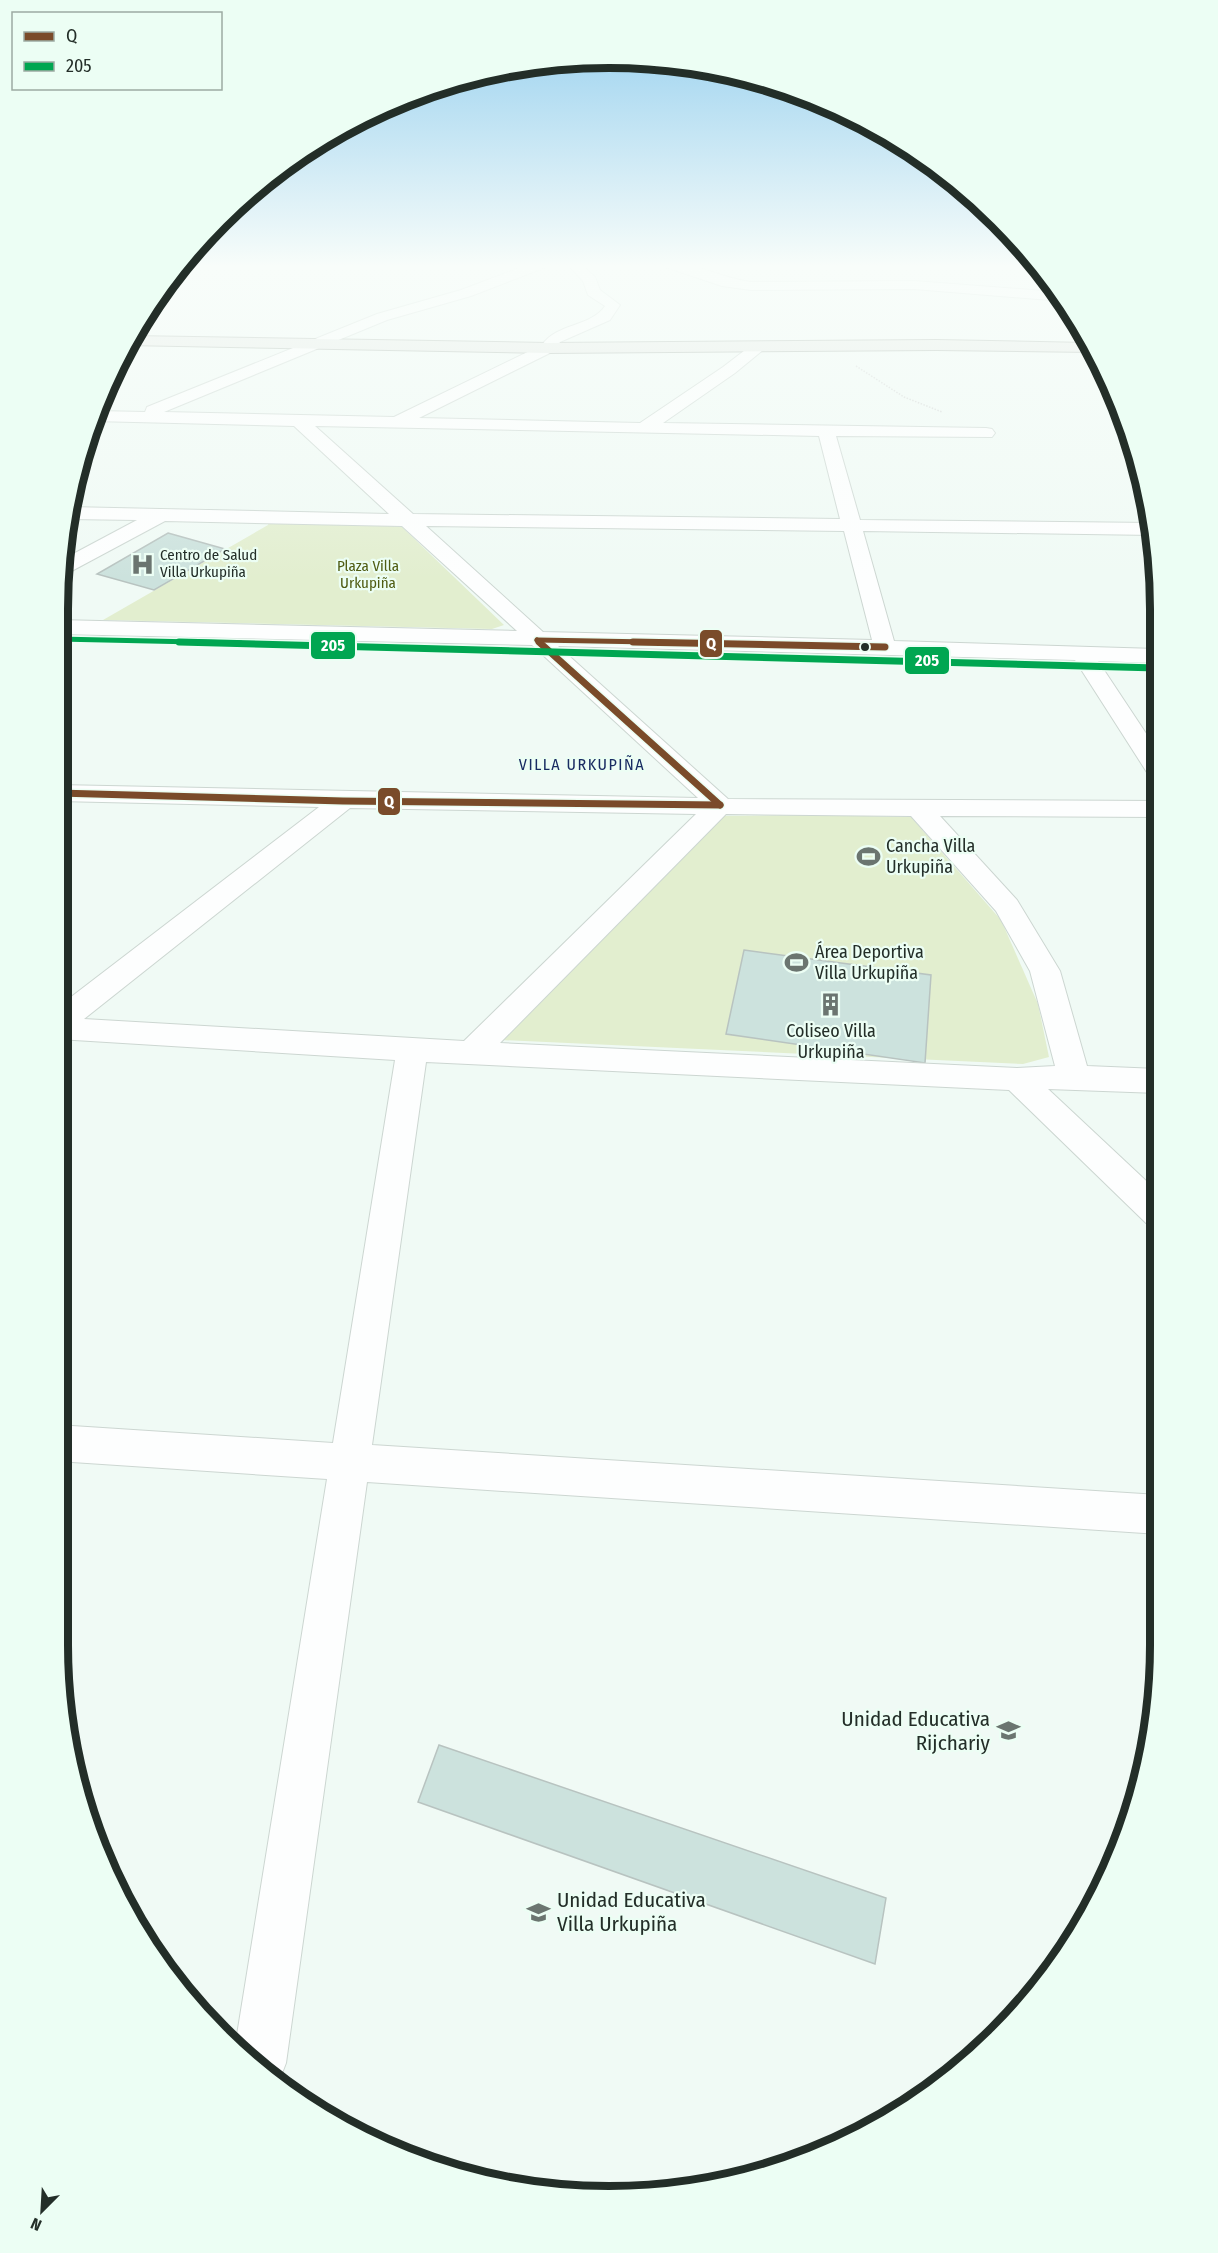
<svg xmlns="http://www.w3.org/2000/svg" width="1218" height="2253" font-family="'Fira Sans Condensed',sans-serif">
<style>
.green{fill:#e2eecf}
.building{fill:#cce2dd;stroke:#b8c3c0;stroke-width:1.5}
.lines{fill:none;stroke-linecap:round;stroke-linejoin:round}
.minor-casing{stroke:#ccd6d1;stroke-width:2}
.major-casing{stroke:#a0aba2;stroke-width:2}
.path{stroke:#d3d6d5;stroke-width:1.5;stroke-dasharray:1.5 1.5;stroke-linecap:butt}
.minor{fill:#fdfefe;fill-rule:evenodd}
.major{fill:#e2e7e2;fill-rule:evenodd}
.bus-1-far1-casing{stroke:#ecfef4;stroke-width:8}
.bus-1-casing{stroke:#ecfef4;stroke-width:10}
.bus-2-far1-casing{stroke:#ecfef4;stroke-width:8}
.bus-2-casing{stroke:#ecfef4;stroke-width:10}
.bus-1-far1{stroke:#7a4b2a;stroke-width:5}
.bus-1{stroke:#7a4b2a;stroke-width:7}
.bus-2-far1{stroke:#00a651;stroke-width:5}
.bus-2{stroke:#00a651;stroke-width:7}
.bus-dot{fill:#232e28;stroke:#ecfef4;stroke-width:2}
.labels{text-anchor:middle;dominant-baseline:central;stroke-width:4.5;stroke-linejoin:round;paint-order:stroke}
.far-poi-label{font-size:15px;fill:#232e28;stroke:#ecfef4;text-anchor:start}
.far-park-label{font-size:15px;fill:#4f5c12;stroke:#ecfef4}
.far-neighbourhood-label{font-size:16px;letter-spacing:1.5px;fill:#192b62;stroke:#ecfef4}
.poi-label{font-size:18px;fill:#232e28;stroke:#ecfef4;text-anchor:start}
.near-poi-label{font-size:21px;fill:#232e28;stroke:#ecfef4;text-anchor:end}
.rim{fill:none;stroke:#232e28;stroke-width:8}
.line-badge{stroke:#ecfef4;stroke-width:2}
.badge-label{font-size:16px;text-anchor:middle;font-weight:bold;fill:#fff}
</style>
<rect width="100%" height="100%" fill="#f0faf5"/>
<g class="green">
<path d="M269,521l120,2 13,4 102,98 -12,4 -389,-9 165,-95z"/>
<path d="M818,815l93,2 90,103 37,84 11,53 -26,7 -522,-24 212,-224z"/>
</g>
<g class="building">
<path d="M168,533l57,16 -71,41 -57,-16z"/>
<path d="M744,950l187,25 -6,88 -199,-29z"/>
<path d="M439,1745l447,153 -11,66 -457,-162z"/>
</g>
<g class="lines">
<defs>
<g id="minor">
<path d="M530,264h18l-2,3 -75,29 -84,24 -223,92 230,5 148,-72c15,-22 49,-18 63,-39l-17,-11 -5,-14 -16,-17h14l14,13 5,13 20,15 -10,15 -50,22 -6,9 -135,67 221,5 83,-56 30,-23 5,-2 8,5 -3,3 -28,23 -72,50 323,5 6,1 3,4 -3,4 -156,-1 24,84 293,3 1,12 -291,-4 31,110 263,8v14l-59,-2 59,89v26l-9,-2 -73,-114 -517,-14 170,153 429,2v16l-217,-1 77,84 43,71 27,95 71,3v24l-110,-4 110,103v35l-12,-4 -137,-133 -583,-28 -54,383 787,50v39l-792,-52 -81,581 -7,18 -43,-40 91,-562 -270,-18v-36l276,18 62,-383 -337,-21v-32l261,-200 -261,-6v-16l640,13 -166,-153 -474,-11v-14l459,11 -115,-105 -237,-5 -99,53 -7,2 1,-15 77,-41 -69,-1 1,-12 320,7 -95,-88 -201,-5 4,-10 48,1 2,-5 230,-93 84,-24zM315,426l504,10 21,83 -427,-5zM426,526l418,5 28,109 -329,-8zM350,808l346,6 -232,227 -380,-22zM726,814l185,2 85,95 34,60 25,95 -38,2 -517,-25z"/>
<path d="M663,264c30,-3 58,14 88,18l163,-1 144,11 5,9 -149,-12 -163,1 -29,-4 -57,-19z"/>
</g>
<path id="major" d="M132,336l416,7 388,-3 152,3 5,9 -157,-2 -388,3 -422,-8z"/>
</defs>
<use href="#minor" class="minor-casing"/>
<use href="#major" class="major-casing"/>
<path class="path" d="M856,366l48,31 38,15"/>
<use href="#minor" class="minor"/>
<use href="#major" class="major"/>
<defs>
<g id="bus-1-far1">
<path d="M537,640l170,3"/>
<path d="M537,640l4,3"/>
</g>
<g id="bus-1">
<path d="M539,642l181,163"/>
<path d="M633,642l252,5"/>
<path d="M58,793l285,8 377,4"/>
</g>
<path id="bus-2-far1" d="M58,639l183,4"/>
<path id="bus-2" d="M179,642l978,26"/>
</defs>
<use href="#bus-1-far1" class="bus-1-far1-casing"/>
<use href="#bus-1" class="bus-1-casing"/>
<use href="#bus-2-far1" class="bus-2-far1-casing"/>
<use href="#bus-2" class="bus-2-casing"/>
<use href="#bus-1-far1" class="bus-1-far1"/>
<use href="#bus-1" class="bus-1"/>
<use href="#bus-2-far1" class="bus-2-far1"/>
<use href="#bus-2" class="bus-2"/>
</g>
<linearGradient id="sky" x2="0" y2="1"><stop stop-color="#91cdee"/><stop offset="0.46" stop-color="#f8fdfa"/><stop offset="1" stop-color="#f8fdfa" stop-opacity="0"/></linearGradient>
<rect width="1218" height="579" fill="url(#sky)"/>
<defs>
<symbol id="hospital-bare" viewBox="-9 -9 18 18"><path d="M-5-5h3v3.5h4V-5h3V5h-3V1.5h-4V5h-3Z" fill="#6b7570" stroke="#ecfef4" stroke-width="2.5" paint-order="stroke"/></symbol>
<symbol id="stadium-bare" viewBox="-9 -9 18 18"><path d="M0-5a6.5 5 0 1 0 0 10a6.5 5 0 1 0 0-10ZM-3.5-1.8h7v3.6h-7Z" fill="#6b7570" stroke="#ecfef4" stroke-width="2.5" paint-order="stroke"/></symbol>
<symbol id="building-bare" viewBox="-9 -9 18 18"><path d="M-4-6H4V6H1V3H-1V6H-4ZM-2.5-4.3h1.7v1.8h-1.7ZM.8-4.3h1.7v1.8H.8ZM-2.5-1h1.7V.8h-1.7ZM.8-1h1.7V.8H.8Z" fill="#6b7570" stroke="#ecfef4" stroke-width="2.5" paint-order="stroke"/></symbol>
<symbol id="school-bare" viewBox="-9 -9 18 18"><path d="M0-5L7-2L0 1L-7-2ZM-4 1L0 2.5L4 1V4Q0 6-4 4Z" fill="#6b7570" stroke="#ecfef4" stroke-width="2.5" paint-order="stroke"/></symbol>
</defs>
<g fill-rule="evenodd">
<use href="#hospital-bare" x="126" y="548" width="33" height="33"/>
<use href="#stadium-bare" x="852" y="840" width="33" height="33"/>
<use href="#stadium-bare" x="780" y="946" width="33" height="33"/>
<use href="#building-bare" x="814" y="988" width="33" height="33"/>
<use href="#school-bare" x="992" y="1714" width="33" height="33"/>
<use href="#school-bare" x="522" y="1896" width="33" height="33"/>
</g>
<circle class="bus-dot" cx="865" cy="647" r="5"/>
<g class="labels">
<g class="far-poi-label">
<text x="160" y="555">Centro de Salud<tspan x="160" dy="17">Villa Urkupiña</tspan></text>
</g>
<g class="far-park-label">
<text x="368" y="566">Plaza Villa<tspan x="368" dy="17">Urkupiña</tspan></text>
</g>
<g class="far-neighbourhood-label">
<text x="582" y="764">VILLA URKUPIÑA</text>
</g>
<g class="poi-label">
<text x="886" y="846">Cancha Villa<tspan x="886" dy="21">Urkupiña</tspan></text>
<text x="815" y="952">Área Deportiva<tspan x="815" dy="21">Villa Urkupiña</tspan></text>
<text x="831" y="1031" text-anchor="middle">Coliseo Villa<tspan x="831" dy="21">Urkupiña</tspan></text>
</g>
<g class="near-poi-label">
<text x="990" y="1719">Unidad Educativa<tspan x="990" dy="24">Rijchariy</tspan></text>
<text x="557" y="1900" text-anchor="start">Unidad Educativa<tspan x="557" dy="24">Villa Urkupiña</tspan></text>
</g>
</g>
<path d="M0 0H1218V2253H0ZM609 68H609A541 541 0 0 1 1150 609V1645A541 541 0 0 1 609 2186H609A541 541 0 0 1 68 1645V609A541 541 0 0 1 609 68Z" fill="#ecfef4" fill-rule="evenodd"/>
<path class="rim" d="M609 68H609A541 541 0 0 1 1150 609V1645A541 541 0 0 1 609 2186H609A541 541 0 0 1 68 1645V609A541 541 0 0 1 609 68Z"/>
<g class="line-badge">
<rect x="699" y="629" width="24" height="29" rx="6" fill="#7a4b2a"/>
<rect x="310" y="631" width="46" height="29" rx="6" fill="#00a651"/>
<rect x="904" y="646" width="46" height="29" rx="6" fill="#00a651"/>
<rect x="377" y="787" width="24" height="29" rx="6" fill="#7a4b2a"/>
</g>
<g class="badge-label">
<text x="711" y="649">Q</text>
<text x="333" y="651">205</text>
<text x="927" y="666">205</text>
<text x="389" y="807">Q</text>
</g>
<rect x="12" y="12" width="210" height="78" fill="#ecfef4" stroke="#9caba2" stroke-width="1.5"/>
<rect x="24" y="32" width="30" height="9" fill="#7a4b2a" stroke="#9caba2" stroke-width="1.5"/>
<text x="66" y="42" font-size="18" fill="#232e28">Q</text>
<rect x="24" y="62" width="30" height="9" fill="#00a651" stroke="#9caba2" stroke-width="1.5"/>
<text x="66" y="72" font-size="18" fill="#232e28">205</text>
<g transform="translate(42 2211) rotate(204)" stroke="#ecfef4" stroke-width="4.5" paint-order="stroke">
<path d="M0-4.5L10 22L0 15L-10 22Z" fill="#232e28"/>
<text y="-9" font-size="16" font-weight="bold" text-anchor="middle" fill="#232e28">N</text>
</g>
</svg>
